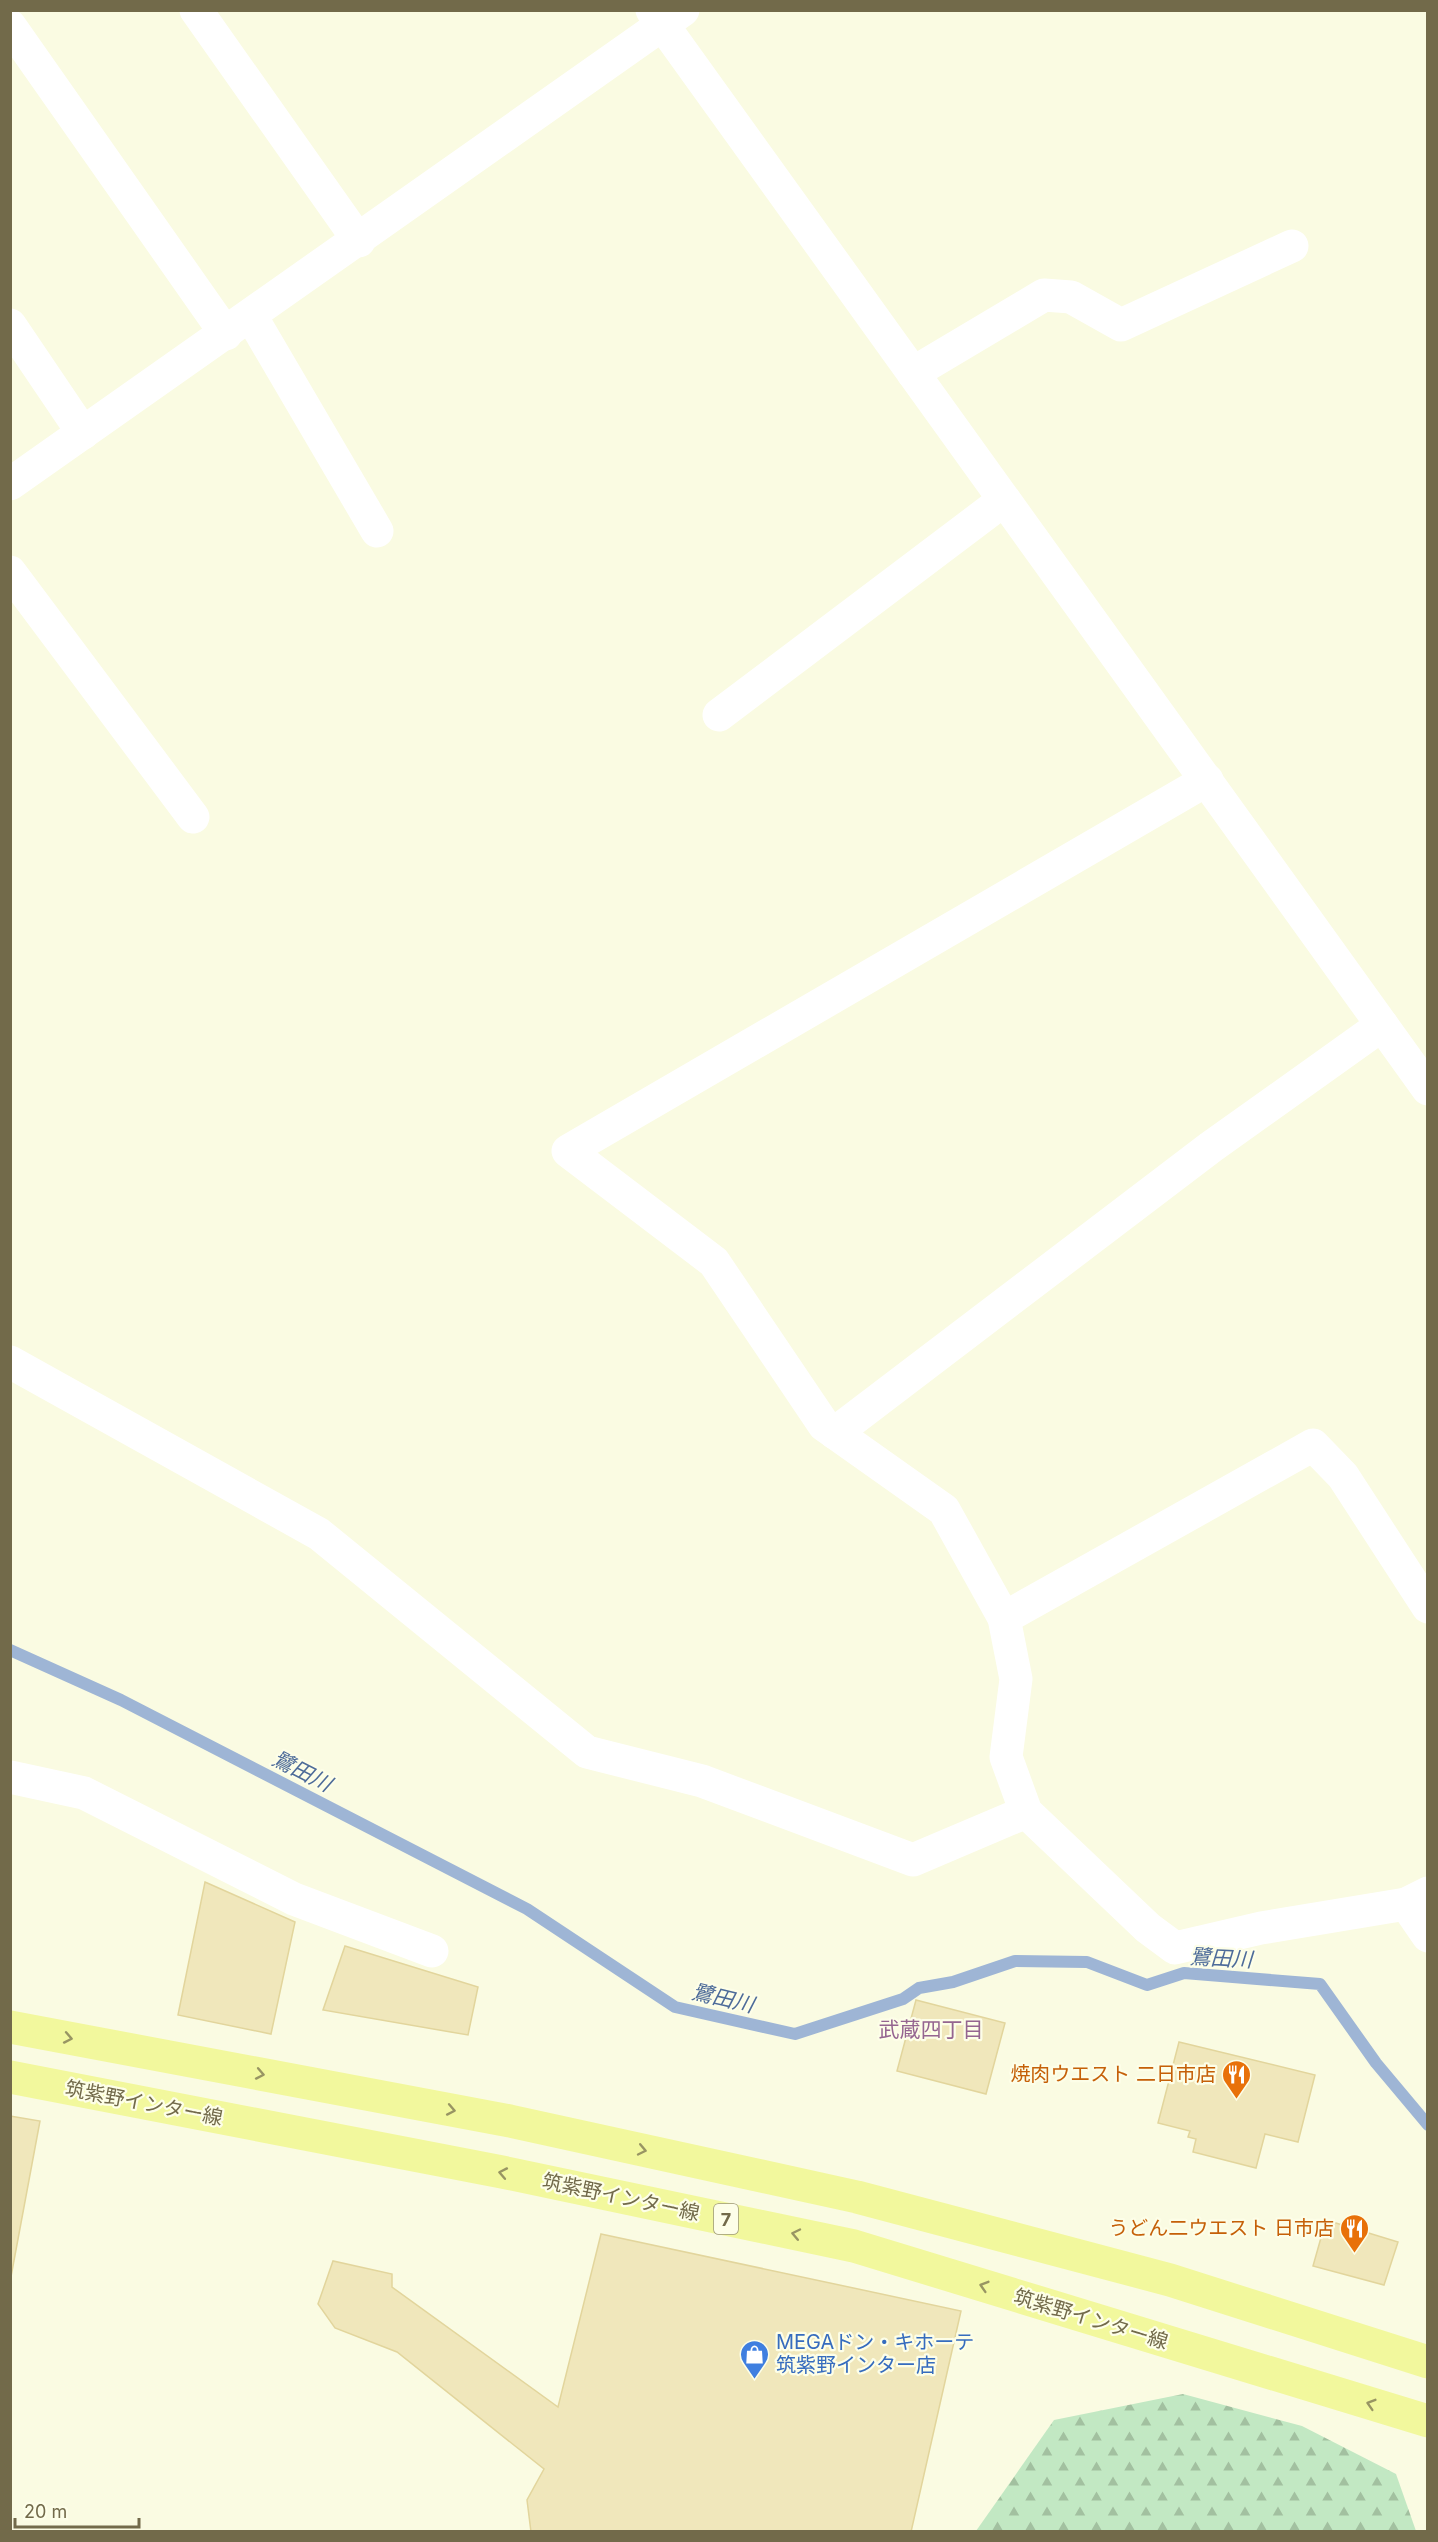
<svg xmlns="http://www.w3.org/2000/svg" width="1438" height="2542" font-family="Inter,'Noto Sans JP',sans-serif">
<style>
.forest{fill:url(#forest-firs)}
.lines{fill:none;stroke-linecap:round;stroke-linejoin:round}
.stream{stroke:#9eb5d5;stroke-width:12}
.building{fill:#f0e7bb;stroke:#e2d59c;stroke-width:1.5}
.minor{stroke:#fff;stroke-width:33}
.major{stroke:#f2f89d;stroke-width:33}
.oneway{stroke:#989563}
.labels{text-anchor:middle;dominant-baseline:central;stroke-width:4.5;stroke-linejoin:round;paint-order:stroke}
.shield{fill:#fdfee8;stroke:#9c9679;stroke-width:1.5}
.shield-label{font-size:18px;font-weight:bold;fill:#726a4a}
.food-label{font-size:20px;fill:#c56008;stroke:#fdfee8;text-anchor:end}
.street-label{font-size:20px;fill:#726a4a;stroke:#fdfee8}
.shop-label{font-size:20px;fill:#366cbe;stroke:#fdfee8;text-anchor:start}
.water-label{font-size:21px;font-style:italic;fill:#4d6b99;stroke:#fdfee8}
.neighbourhood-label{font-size:21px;fill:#956590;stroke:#fdfee8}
</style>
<defs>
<pattern id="forest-firs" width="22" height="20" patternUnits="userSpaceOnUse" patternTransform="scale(1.5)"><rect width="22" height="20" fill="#c2e8c3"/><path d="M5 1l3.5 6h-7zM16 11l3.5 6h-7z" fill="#a2c0a0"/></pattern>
</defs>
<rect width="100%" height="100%" fill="#fafbe2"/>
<path class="forest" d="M1183,2394l119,32 94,48 20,57h-440l78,-111z"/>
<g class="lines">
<path class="stream" d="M10,1650l111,50 406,209 148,98 120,27 108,-35 16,-11 34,-6 62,-21 72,1 60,23 37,-12 136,11 56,79 52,62"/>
</g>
<g class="building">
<path d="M205,1882l90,40 -24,112 -93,-19z"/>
<path d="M345,1946l133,41 -10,48 -145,-25z"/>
<path d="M916,2000l89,23 -19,71 -89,-23z"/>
<path d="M1179,2042l136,33 -17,67 -33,-8 -9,34 -63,-16 3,-13 -8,-2 2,-6 -32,-8z"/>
<path d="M10,2116l30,5 -30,161z"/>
<path d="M1326,2220l72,22 -14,43 -71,-19z"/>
<path d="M601,2234l360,77 -50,221h-380l-4,-32 17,-31 -147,-117 -62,-24 -17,-24 15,-43 59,13v13l166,120z"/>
</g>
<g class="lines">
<g class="minor">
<path d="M196,10l163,231"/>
<path d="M652,10l776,1079"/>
<path d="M10,26l216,308"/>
<path d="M251,316l126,215"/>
<path d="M10,325l73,108"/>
<path d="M913,373l131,-78 27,2 50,28 171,-79"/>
<path d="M10,484l673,-474"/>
<path d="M10,572l183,245"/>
<path d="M719,715l285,-215"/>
<path d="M1207,780l-639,371 146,111 110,163 120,85 60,108 12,61 -10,78 20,55 122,116 27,20 86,-20 145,-24 22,-11"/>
<path d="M10,1362l309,172 268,218 115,29 211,79 113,-48"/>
<path d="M835,1433l376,-286 171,-122"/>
<path d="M1004,1618l309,-173 30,31 85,131"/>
<path d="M10,1777l74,16 210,106 138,52"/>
<path d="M1406,1904l22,32"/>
</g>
<g class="major">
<path d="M10,2027l500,94 347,76 313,83 258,82"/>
<path d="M10,2077l492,95 352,74 574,175"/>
</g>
</g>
<defs><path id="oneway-chevron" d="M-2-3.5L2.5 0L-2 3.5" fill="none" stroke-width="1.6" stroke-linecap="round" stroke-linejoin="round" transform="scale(1.5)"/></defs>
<g class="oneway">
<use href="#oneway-chevron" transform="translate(68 2038) rotate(11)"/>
<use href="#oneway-chevron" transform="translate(260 2074) rotate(11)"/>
<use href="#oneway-chevron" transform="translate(451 2110) rotate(11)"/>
<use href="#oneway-chevron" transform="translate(642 2150) rotate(12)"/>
<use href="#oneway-chevron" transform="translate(503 2173) rotate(-169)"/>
<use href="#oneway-chevron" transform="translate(796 2234) rotate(-168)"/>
<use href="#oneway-chevron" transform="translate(984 2286) rotate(-163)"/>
<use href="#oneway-chevron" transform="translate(1371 2404) rotate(-163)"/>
</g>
<defs>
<symbol id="restaurant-pin" viewBox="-11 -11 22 30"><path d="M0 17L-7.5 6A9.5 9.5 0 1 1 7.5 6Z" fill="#e8710a" stroke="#fdfee8"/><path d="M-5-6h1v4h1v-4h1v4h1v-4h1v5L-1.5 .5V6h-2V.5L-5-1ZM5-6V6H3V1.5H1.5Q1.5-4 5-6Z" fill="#fff"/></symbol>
<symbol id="shop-pin" viewBox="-11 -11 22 30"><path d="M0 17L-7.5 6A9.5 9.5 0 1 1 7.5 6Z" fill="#3f7fe0" stroke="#fdfee8"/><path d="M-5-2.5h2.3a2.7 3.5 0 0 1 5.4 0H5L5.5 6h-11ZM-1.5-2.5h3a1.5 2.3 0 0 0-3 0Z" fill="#fff"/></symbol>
</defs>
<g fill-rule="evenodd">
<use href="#restaurant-pin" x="1220" y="2058" width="33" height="45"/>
<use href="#restaurant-pin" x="1338" y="2212" width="33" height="45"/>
<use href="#shop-pin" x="738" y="2338" width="33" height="45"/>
</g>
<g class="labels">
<rect class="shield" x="714" y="2204" width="24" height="30" rx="4.5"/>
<g class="shield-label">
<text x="726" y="2219">7</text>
</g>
<g class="food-label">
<text x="1216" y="2074">焼肉ウエスト 二日市店</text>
<text x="1334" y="2228">うどん二ウエスト 日市店</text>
</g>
<g class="street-label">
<text transform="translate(144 2103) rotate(11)">筑紫野インター線</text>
<text transform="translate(621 2197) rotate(12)">筑紫野インター線</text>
<text transform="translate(1091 2319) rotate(17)">筑紫野インター線</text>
</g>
<g class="shop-label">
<text x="776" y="2342">MEGAドン・キホーテ<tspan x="776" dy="23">筑紫野インター店</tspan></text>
</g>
<g class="water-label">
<text transform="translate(302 1771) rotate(27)">鷺田川</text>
<text transform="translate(1221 1958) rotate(3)">鷺田川</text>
<text transform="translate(723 1998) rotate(13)">鷺田川</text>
</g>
<g class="neighbourhood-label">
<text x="931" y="2029">武蔵四丁目</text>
</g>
</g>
<rect width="1438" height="2542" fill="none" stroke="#726a4a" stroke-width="24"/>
<path d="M15 2518v9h124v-9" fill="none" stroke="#726a4a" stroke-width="3"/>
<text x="24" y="2518" font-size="18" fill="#726a4a" stroke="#fdfee8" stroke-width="4.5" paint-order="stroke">20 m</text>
</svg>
